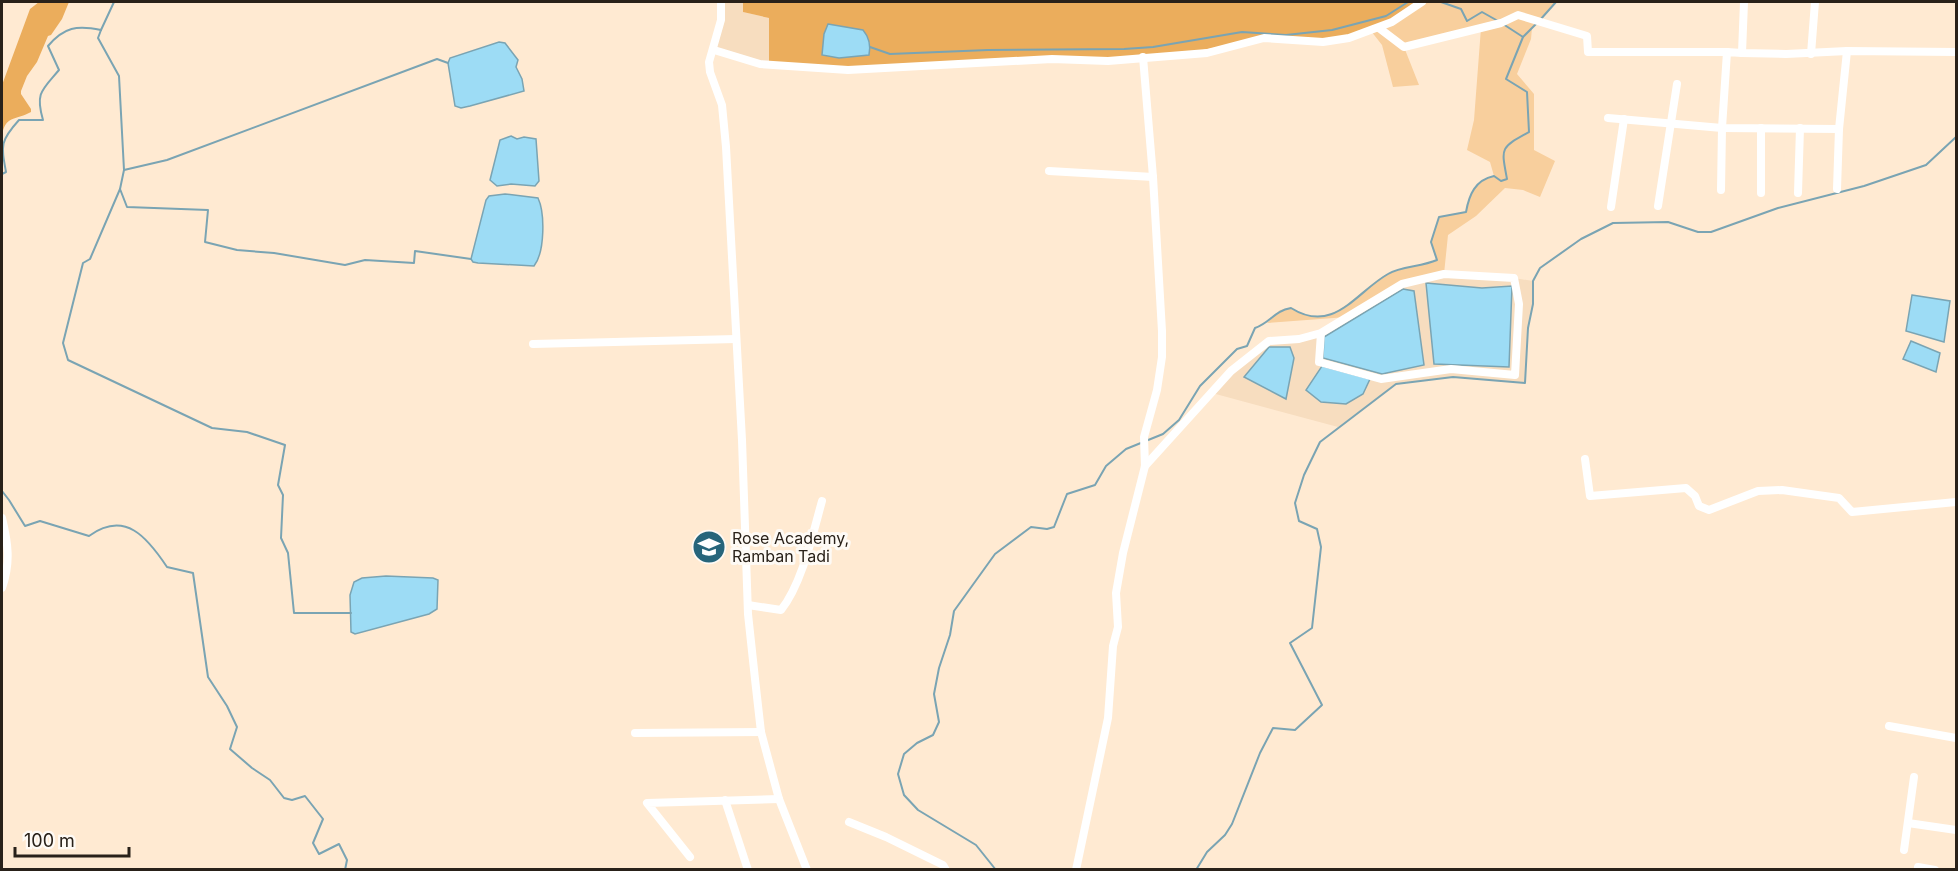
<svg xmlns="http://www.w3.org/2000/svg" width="1958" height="871" font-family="Inter,sans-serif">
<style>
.built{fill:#f7ddbf}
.green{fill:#f8cf9d}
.forest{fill:#ebad5c}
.water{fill:#9ddcf5;stroke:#7aa4b3;stroke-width:1.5}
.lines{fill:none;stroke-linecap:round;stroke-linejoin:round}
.stream{stroke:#7aa4b3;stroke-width:2}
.minor{stroke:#fff;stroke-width:8}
.labels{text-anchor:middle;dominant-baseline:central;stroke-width:6;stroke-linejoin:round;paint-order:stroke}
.poi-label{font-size:16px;fill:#292119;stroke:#fefaf5;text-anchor:start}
</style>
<rect width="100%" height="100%" fill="#ffead2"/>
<g class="built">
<path d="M716,2h27v10l26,6v47l-55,-15 8,-42z"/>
<path d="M1444,274l70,4 19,3v23l-5,24 -3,55 -72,-6 -57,7 -58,43 -126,-34 57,-52 52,-8 79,-48z"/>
</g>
<path class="green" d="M1422,2h134l-24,26 -1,11 -14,35 17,20v56l21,11 -15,36 -17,-7 -18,-2 -29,28 -28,19 -4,39 -42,10 -55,33 -80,6 13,-13 11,-2c42,26 64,-16 96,-34 14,-7 34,-7 49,-14l-5,-18 8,-25 27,-5c3,-17 9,-32 28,-36l-4,-14 -23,-12 7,-30 7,-92 -77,19 15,38 -26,2 -11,-42 -11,-14z"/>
<g class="forest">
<path d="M39,2h30l-7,17 -11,16 -3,1 -11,26 -10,14 -6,15v3l10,15v3c-14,8 -27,3 -29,25v-52l28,-76z"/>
<path d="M743,2h679l-30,20 -69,20 -59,-4 -97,19 -115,2 -163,9 -120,-3v-47l-26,-6z"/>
</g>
<g class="water">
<path d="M828,24l35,6c6,7 8,15 6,25l-30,3 -17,-3 2,-21z"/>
<path d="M499,42l6,1 13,17 -2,7 6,12 2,12 -54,15 -9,2 -6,-2 -7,-43 2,-5z"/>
<path d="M511,136l6,3 7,-2 12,2 3,42 -4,5 -24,-2 -14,2 -7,-6 10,-40z"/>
<path d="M505,194l33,4c7,15 7,54 -4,68l-56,-3 -5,-1 -2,-3 15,-59 3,-4z"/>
<path d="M1426,283l56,5 30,-2 -3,81 -75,-3z"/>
<path d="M1403,289l11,2 10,74 -42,9 -59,-16 1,-21z"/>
<path d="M1912,295l38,6 -6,41 -38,-11z"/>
<path d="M1911,341l29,12 -4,19 -33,-13z"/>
<path d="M1269,347h21l4,11 -8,41 -42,-22z"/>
<path d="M1322,366l48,13 -7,15 -17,10 -25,-2 -15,-12z"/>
<path d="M386,576l47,2 5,2 -1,29 -8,5 -74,20 -4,-2 -1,-37 4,-13 8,-4z"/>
</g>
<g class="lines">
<g class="stream">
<path d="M1441,2l20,7 6,12 15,-9 16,9"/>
<path d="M1540,20l16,-18"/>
<path d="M1503,24l20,13 13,-13"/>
<path d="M101,30l-3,8 21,38 5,94 -4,19 7,18 81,3 -3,32 32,8 37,3 71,12 20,-5 49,3 1,-12 56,8"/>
<path d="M870,47l20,7 98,-4 136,-1 29,-2 89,-15 44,3 46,-5 54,-14 22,-14"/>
<path d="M124,170l43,-10 270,-101 11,4"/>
<path d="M2,174l4,-2c-5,-27 -6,-31 13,-52h24c-8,-27 -1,-30 16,-50l-11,-24c16,-19 29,-21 53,-16l13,-28"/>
<path d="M120,189l-30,70 -7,4 -20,80 5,17 144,68 35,4 38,13 -7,40 5,10 -2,43 7,15 6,60h57"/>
<path d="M2,491l7,9 16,26 15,-5 49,15c36,-26 58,1 78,31l26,6 15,104 19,29 10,21 -7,22 22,19 18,12 14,18 8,2 13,-4 18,23 -10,24 6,11 20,-10 8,16 -2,10"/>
<path d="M996,870l-20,-25 -58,-35 -14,-15 -6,-21 6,-20 13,-11 16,-8 6,-13 -5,-28 5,-26 11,-33 4,-24 41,-57 36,-27 16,2 7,-2 13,-33 28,-9 11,-19 20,-17 37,-15 16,-14 21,-34 37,-37 10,-3 8,-18c16,-6 19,-17 36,-20 43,27 65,-16 97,-34 13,-8 33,-7 49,-14l-6,-18 8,-25 27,-5c3,-17 9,-32 28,-36l7,5 6,-2c-6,-32 -7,-31 22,-47l-2,-40 -21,-13 17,-42"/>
<path d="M1196,870l11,-18 18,-17 7,-11 28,-71 13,-25 22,2 27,-25 -32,-62 22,-15 9,-81 -4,-18 -18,-8 -4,-18 9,-28 16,-33 76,-58 57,-7 72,6 3,-55 5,-24v-23l7,-13 41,-29 32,-16 55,-1 30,10h13l67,-24 86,-22 62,-21 30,-28v-4"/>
</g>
<g class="minor">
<path d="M721,2v18l-12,42 1,10 12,33 4,42 16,293 6,174 7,65 6,53 18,67 28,71"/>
<path d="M1744,2l-2,51 44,1 61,-3 109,1"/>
<path d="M1379,28l25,19 97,-24 17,-8 69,21 1,16h139"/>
<path d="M714,50l46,14 88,6 204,-11 56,2 99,-8 57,-15 59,4 26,-4 43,-16 30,-20"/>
<path d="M1811,54l4,-52"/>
<path d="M1608,118l114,10 117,1"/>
<path d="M1049,171l104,6"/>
<path d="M1837,189l2,-60 8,-78"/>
<path d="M1721,190l1,-62 5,-76 15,1"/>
<path d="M1761,193v-65"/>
<path d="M1798,193l2,-65"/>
<path d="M1658,206l19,-122"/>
<path d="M1611,207l13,-88"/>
<path d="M533,344l203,-5"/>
<path d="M1585,459l5,37 96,-8 9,8 4,10 10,4 49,-19 24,-1 57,8 13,14 104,-10"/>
<path d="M1145,466l86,-95 38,-30 30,-2 22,-6 81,-49 42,-10 70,4 5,26 -4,71 -64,-6 -70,10 -62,-17 2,-29"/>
<path d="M2,518c6,25 9,44 0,70"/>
<path d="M748,605l33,5c21,-26 32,-77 41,-109"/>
<path d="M1889,726l67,12"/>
<path d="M635,733l126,-1"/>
<path d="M725,800l23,70"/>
<path d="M849,822l37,15 57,28 3,5"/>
<path d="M1908,823l48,7"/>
<path d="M1904,850l10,-73"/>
<path d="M690,857l-43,-54 132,-4"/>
<path d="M1918,867l17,3"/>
<path d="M1076,870l32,-152 5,-72 5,-19 -2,-34 7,-40 22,-87 -1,-29 13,-47 5,-33v-26l-9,-154 -10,-120"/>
</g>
</g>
<defs>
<symbol id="school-disc" viewBox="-11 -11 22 22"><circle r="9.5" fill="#27657b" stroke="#fefaf5"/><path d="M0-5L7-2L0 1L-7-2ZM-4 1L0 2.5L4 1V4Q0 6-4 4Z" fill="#fff"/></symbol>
</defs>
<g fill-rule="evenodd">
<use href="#school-disc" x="690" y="528" width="38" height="38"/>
</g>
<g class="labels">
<g class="poi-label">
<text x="732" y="538">Rose Academy,<tspan x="732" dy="18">Ramban Tadi</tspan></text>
</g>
</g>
<rect width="1958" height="871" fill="none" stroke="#292119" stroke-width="6"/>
<path d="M15 847v9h114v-9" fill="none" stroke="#292119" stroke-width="3"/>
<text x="24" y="847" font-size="18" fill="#292119" stroke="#fefaf5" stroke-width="4.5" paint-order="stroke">100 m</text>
</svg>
